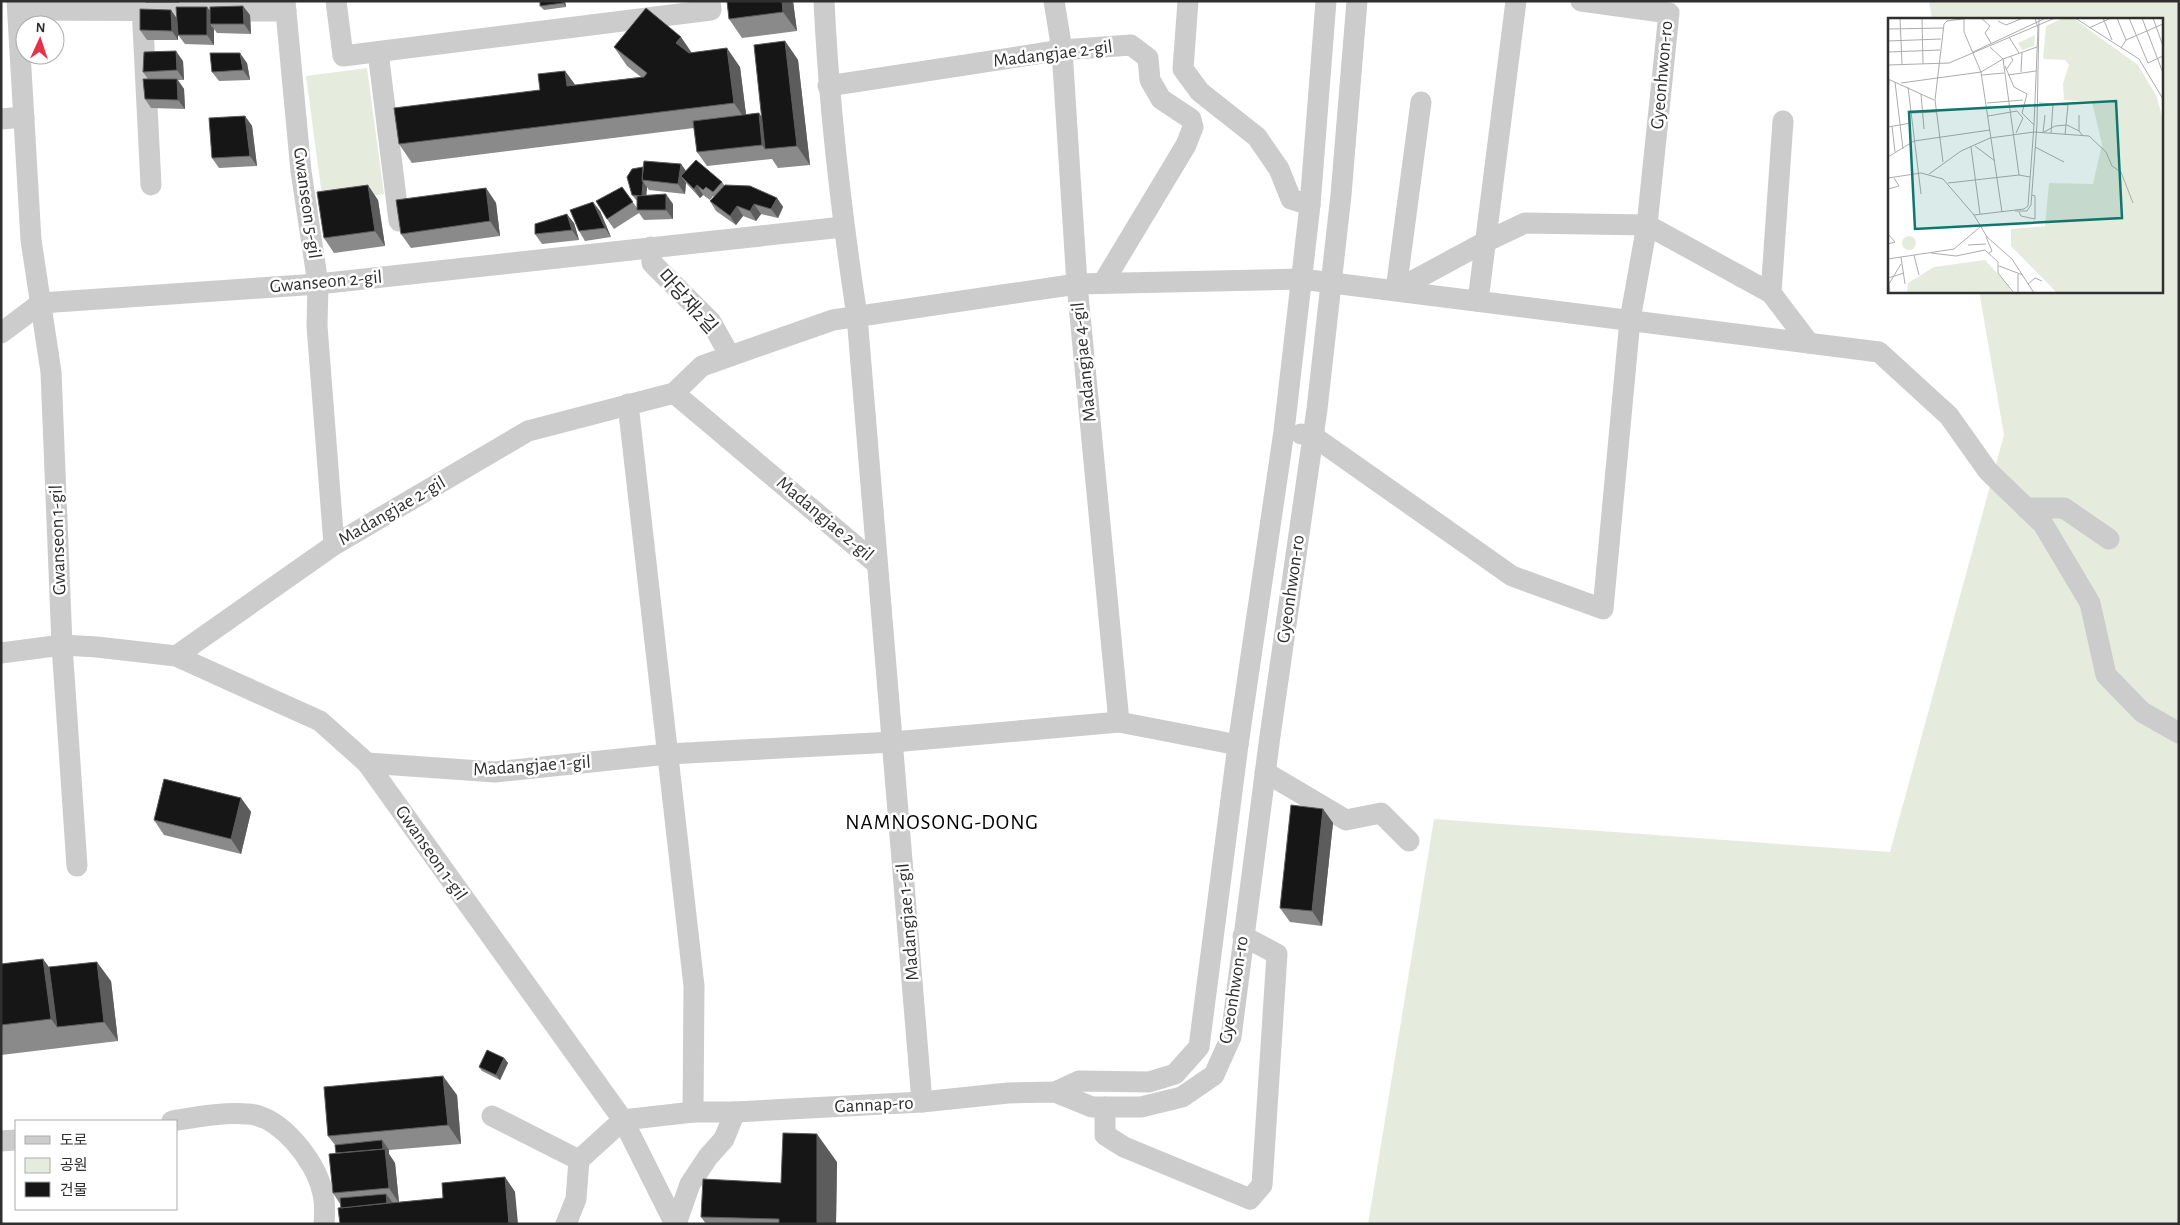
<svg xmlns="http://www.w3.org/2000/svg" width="2180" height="1225" font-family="'Alegreya Sans','Noto Sans KR',sans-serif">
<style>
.green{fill:#e6ecdd}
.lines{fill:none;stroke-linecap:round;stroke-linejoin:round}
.minor{stroke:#ccc;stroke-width:21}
.wall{fill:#8a8a8a}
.shaded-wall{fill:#5c5c5c}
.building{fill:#161616;stroke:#5c5c5c}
.labels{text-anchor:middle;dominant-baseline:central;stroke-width:5;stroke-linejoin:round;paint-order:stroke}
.street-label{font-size:19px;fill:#2f2f2f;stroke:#fff}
.quarter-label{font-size:21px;letter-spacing:1px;fill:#000;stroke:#fff}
.inset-road{fill:none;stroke:#acacac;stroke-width:1}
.view{fill:#0f766e;fill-opacity:0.15;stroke:#0f766e;stroke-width:2.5}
.inset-edge{fill:none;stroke:#2f2f2f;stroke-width:2.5}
</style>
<rect width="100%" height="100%" fill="#fff"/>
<g class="green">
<path d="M1929,1h250v1223h-811l66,-405 456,33 114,-417 -25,-144h182v-272h-229z"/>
<path d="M367,68l17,126 -61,9 -17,-127z"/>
</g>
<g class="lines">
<g class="minor">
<path d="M17,1l14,239 20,132 11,273 15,221"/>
<path d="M285,1l16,170 17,113 -1,42 17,219"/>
<path d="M336,1l7,55 368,-46 -1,-9"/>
<path d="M824,1c5,106 17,210 33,315l65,786"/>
<path d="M1054,1l8,49 15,234 42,438"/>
<path d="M1188,1l-5,68 17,23 57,45 22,32 12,30 19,6"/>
<path d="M142,7l9,178"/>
<path d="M18,10l268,1"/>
<path d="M378,52l21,169"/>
<path d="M828,86l234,-36 69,-5 17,13 2,22 11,19 30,20 2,8 -7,18 -83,138"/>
<path d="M1,119l23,-2"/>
<path d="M1783,121l-12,172 38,50"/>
<path d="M651,247l1,16 59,59 19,34"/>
<path d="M1396,290l89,-48 40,-19 122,2 124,68"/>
<path d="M1396,290l25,-188"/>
<path d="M1478,301l38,-300"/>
<path d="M1,333l40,-30 277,-19 525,-57"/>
<path d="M674,393l203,171"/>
<path d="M628,404l66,582 -1,126"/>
<path d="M1301,434l12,2 199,140 91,33 27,-289 17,-95 22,-212 -88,-12"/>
<path d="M2026,508h38l45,31"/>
<path d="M1,653l61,-8 35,2 79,9 144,65 47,42 256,357 52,104"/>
<path d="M176,656l158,-111 194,-114 146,-38 28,-27 131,-46 244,-36 224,-5 578,73 70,64 39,55 55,53 47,79 16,72 36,37 37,21"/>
<path d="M367,763l128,9 173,-18 225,-12 226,-20 119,23"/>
<path d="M1265,772l81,48 35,-7 28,28"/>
<path d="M1055,1092l24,-11 70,1 26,-8 24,-27 39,-302 46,-314 26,-226 16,-204"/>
<path d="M1105,1107v28l19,12 126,52 12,-14 15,-231 -34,-18"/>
<path d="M492,1116l87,44"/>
<path d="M623,1120l70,-8h42l187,-10 86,-9 47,-1 37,15h49l41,-10 32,-22 17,-38 39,-301 47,-327 24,-214 16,-194"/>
<path d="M172,1121c25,-4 51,-9 76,-7 32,2 67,46 74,76 3,10 3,23 2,34"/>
<path d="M1,1141l15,-1"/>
<path d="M566,1224l10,-25 3,-39 44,-40"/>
<path d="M676,1224l14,-40 18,-27 16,-18 11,-27"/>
</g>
</g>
<g class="wall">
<path d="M145,1h34v2h-33z"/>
<path d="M540,1h25l1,6 -22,3 -4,-4z"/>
<path d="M727,1h66l4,30 -55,7 -13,-19z"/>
<path d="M207,7l3,4 40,4 1,19 -34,-1 -3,-4v16l-29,-1 -7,-9v-2v7h-31l-7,-10 37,-11z"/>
<path d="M785,41l13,19 12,105 -32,3 -6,-9 -65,7 -10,-14 -3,-24 -282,35 -13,-19 141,-54 25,-19 10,14 66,-8 -14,-11 -13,-19 78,6 48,14 6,48 13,-2 3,5z"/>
<path d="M183,61l1,19h-6l6,9 1,20 -34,-1 -6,-9 3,-20 -5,-7z"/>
<path d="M247,63l3,17 -31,1 -7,-9z"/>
<path d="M245,116l7,10 5,40 -38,2 -7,-10z"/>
<path d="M681,164l5,7 36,11 3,4 52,12 6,9 -5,11 -17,-4 -5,7 -13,-5 -7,9 -20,-14 -6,-10 4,-4 -1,-1 -3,4 -7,-5 -3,3 -14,-15 -1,11 -36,-4 -2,-3 -1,8 27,9v15l-29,1 -5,-7 -25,16 -7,-10 15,-32 15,21v-8h-1l-4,-5 -5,-18z"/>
<path d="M486,188l10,15 4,33 -89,12 -10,-14z"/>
<path d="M378,200l7,46 -51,7 -10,-15z"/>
<path d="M600,211l11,26 -26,4 -6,-10z"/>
<path d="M574,223l5,17 -37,4 -7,-10z"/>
<path d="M241,798l10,14 -10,42 -77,-19 -10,-15z"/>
<path d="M1323,809l10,14 -11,103 -32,-4 -10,-14z"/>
<path d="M43,959l6,8 62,14 7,60 -117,14v-91z"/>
<path d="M504,1058l4,5 -8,17 -18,-9 -3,-4z"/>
<path d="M457,1095l4,49 -72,6v4l6,9 4,39 44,-4 62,-21 10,15 -174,16 -1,-4 -7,-11 3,-40 -1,-8 -7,-9z"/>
<path d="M837,1162l-1,62h-130l-5,-7 80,-34z"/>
</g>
<g class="shaded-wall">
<path d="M562,1h3l1,6 -3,-4z"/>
<path d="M782,1h11l4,30 -14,-19z"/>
<path d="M243,6l7,9 1,19 -7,-10z"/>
<path d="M207,7l7,9 -4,8 4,5v16l-7,-10z"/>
<path d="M171,10l7,10v20l-6,-9z"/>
<path d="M681,37l13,19 -5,6 -13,-19z"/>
<path d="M785,41l13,19 12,105 -13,-19z"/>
<path d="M727,48l13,19 7,55 -13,-19z"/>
<path d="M176,51l7,10 1,19 -7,-10z"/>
<path d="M240,53l7,10 3,17 -7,-10z"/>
<path d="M565,71l14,19 -12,-4z"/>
<path d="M177,79l7,10 1,20 -7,-9z"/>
<path d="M759,113l10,15 -4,21 -3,-4z"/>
<path d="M245,116l7,10 5,40 -7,-10z"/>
<path d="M681,164l7,10 -7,2 5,7 -1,11 -7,-10z"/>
<path d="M643,182l4,5 -1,14 -4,-5z"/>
<path d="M368,185l10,15 7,46 -10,-15z"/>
<path d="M697,185l6,10 -3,3 -6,-9z"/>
<path d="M486,188l10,15 4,33 -10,-15z"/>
<path d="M666,194l7,10v15l-7,-9z"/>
<path d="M777,198l6,9 -5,11 -7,-9z"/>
<path d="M593,202l7,9 11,26 -6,-9z"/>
<path d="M754,204l7,10 -5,7 -6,-10z"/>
<path d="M737,206l6,10 -7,9 -6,-9z"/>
<path d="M567,214l7,9 5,17 -7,-10z"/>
<path d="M241,798l10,14 -10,42 -10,-15z"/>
<path d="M1323,809l10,14 -11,103 -10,-15z"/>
<path d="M43,959l19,27 -5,41 -6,-8z"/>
<path d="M97,962l14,19 7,60 -14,-19z"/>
<path d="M504,1058l4,5 -8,17 -4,-5z"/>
<path d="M443,1076l14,19 4,49 -13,-19z"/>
<path d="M817,1134l20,28 -1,62h-19z"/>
<path d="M382,1140l7,10v4l6,9 4,40 -10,-15 -6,-34z"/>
<path d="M505,1177l10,15 3,32h-9z"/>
<path d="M386,1194l7,9 -5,5z"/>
</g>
<g class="building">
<path d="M540,1h22l1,2 -23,3z"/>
<path d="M727,1h55l1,11 -54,7z"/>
<path d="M243,6l1,18h-34v-17z"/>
<path d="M176,7h31v28h-29z"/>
<path d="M646,8l35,29 -5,6 13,10 38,-5 7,55 -335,41 -5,-36 146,-18 -2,-16 27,-3 2,15 77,-9 3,-4 -33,-26z"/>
<path d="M140,9l31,1 1,21 -32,-1z"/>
<path d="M785,41l12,105 -32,3 -11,-104z"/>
<path d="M176,51l1,19 -34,2 1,-20z"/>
<path d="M210,53h30l3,17 -31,2z"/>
<path d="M143,79h34l1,21 -33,-1z"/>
<path d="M759,113l3,32 -65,7 -4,-31z"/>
<path d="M245,116l5,40 -38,2 -3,-40z"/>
<path d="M696,160l26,22 -9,10 -7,-5 -3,3 -6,-5 -3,4 -13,-13z"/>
<path d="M644,161l37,3 -3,20 -36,-4z"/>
<path d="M643,167l-1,13 1,2 -1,14 -10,-1 -5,-18 5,-8z"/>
<path d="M368,185l7,46 -51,7 -7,-46z"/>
<path d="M725,185l25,1 27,12 -6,11 -17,-5 -4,7 -13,-5 -7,10 -20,-15z"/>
<path d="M622,187l11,15 -26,17 -11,-18z"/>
<path d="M486,188l4,33 -89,13 -5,-34z"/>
<path d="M666,194v16h-29v-14z"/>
<path d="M593,202l12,26 -26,3 -9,-21z"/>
<path d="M567,214l5,16 -37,4v-10z"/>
<path d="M164,779l77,19 -10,41 -77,-19z"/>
<path d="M1291,805l32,4 -11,102 -32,-3z"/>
<path d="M43,959l8,60 -50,6v-61z"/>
<path d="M97,962l7,60 -47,5 -8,-60z"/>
<path d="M487,1050l17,8 -8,17 -17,-8z"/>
<path d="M443,1076l5,49 -120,11 -4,-49z"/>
<path d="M783,1133l34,1v90h-38v-5l-78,-2 2,-38 78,4z"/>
<path d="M382,1140l1,9 -47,4 -1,-8z"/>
<path d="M385,1149l4,39 -56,5 -4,-39z"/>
<path d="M505,1177l4,47h-169l-2,-16 105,-10 -1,-15z"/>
<path d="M386,1194l1,9 -46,5 -1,-10z"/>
</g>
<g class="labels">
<g class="street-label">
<text transform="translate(1053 54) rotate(-7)">Madangjae 2-gil</text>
<text transform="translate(1662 75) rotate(-85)">Gyeonhwon-ro</text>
<text transform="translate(307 203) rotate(82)">Gwanseon 5-gil</text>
<text transform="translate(326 282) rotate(-5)">Gwanseon 2-gil</text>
<text transform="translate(687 302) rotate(48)">마당재2길</text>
<text transform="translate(1084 362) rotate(-96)">Madangjae 4-gil</text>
<text transform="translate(392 511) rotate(-30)">Madangjae 2-gil</text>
<text transform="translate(825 519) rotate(40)">Madangjae 2-gil</text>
<text transform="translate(58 540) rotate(-92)">Gwanseon 1-gil</text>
<text transform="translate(1291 589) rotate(-82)">Gyeonhwon-ro</text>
<text transform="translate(532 766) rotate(-4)">Madangjae 1-gil</text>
<text transform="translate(431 853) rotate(55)">Gwanseon 1-gil</text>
<text transform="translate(908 922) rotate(-95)">Madangjae 1-gil</text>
<text transform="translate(1234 990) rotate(-81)">Gyeonhwon-ro</text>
<text transform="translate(874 1105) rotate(-3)">Gannap-ro</text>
</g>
<g class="quarter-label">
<text x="942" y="822">NAMNOSONG-DONG</text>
</g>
</g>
<g transform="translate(1888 18)">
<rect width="275" height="275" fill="#fff"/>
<path d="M175,0h10l65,47 19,32 6,24v172h-106l-46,-47v-17l34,-3 4,-43 44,1 9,-40 -10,-42 -28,-2 -1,-17 6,-18 -4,-5 -22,-1 3,-33zM147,17l-1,11 -12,4 -4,-7zM14 225a7 7 0 1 1 14 0a7 7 0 1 1-14 0ZM97,242l23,25 3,8h-104l1,-10 26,-16z" fill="#e6ecdd"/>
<path class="inset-road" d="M12,0l2,46M34,0l1,46M76,0v14l17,40 21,140M93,0l9,8 -5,7 6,10M187,0l64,41 24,40M215,0l9,22M229,0l9,22M241,0l19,45M254,0l21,55M265,0l10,28M110,3l8,4 17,-7M56,6l3,-3 22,-3M201,10l22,-10M0,11l56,-1M121,19l10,16M0,23l53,-2M102,29l13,12 16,116M233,30l5,-8 37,-16M0,34l52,-2M85,34l73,-34M260,45l15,-7M0,47l61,-2 106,-45M117,48l9,21 13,7 -5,19 12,12M118,52l7,-10 -3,-4M133,54l1,-20M94,57l22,-2M120,57l28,-4M0,61l46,21M7,64l8,67M13,65l80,-11 22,-13 34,-12M20,69l13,107M33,76l3,35M0,84l1,-22M99,85l36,-3M151,85l29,2 -3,30M23,95l25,-1M191,97v16l4,5M100,98l29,-5 6,7 -7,15M4,108l3,26M0,109l23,-4M156,114l11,-6 12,-1 12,6M155,115l2,-18M163,115l2,-29M87,128l20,15M83,129l9,67M147,129l29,15M0,139l26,-16 76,-11M55,144l-8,-62 9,-76M41,156l32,-23 29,-13 44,-6 55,4 17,16 6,14 9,6 12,31M0,160l33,-5 22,6 31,36 13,22 25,22 22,34M60,165l71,-8 11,2M0,171l11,-3 -5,-8M127,193h12l4,-6 6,-81 2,-106M131,194l2,4 14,3v-23l-3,-1M86,197l50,-6 4,-3 6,-81 4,-97 -3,-10M0,216l7,8 -7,2M98,219l6,14 -3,2M80,227l18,-1M43,235l25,3 29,-6 13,12v11l16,20M26,237l5,20M13,239l4,27M0,241l66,-10 26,-22M111,248l24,9M0,256l2,19M0,260l16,-5M1,266l12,-20M140,266l7,-6 7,3M130,275v-19"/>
<path class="view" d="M228,83l6,117 -207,11 -6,-117z"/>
<rect width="275" height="275" class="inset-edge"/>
</g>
<rect width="2180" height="1225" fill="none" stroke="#2f2f2f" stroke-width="5"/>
<rect x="15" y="1120" width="162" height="90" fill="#ffffff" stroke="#acacac"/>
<rect x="25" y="1136" width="25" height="8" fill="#cccccc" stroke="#acacac"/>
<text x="60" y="1145" font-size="15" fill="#2f2f2f">도로</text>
<rect x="25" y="1158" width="25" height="15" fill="#e6ecdd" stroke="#acacac"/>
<text x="60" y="1170" font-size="15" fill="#2f2f2f">공원</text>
<rect x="25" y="1182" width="25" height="15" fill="#161616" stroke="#acacac"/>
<text x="60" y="1195" font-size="15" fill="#2f2f2f">건물</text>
<g transform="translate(40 40) rotate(3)"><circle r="24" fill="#ffffff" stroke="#acacac"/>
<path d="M0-4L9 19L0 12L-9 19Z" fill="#e53249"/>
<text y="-8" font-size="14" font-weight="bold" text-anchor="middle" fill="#2f2f2f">N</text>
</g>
</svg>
